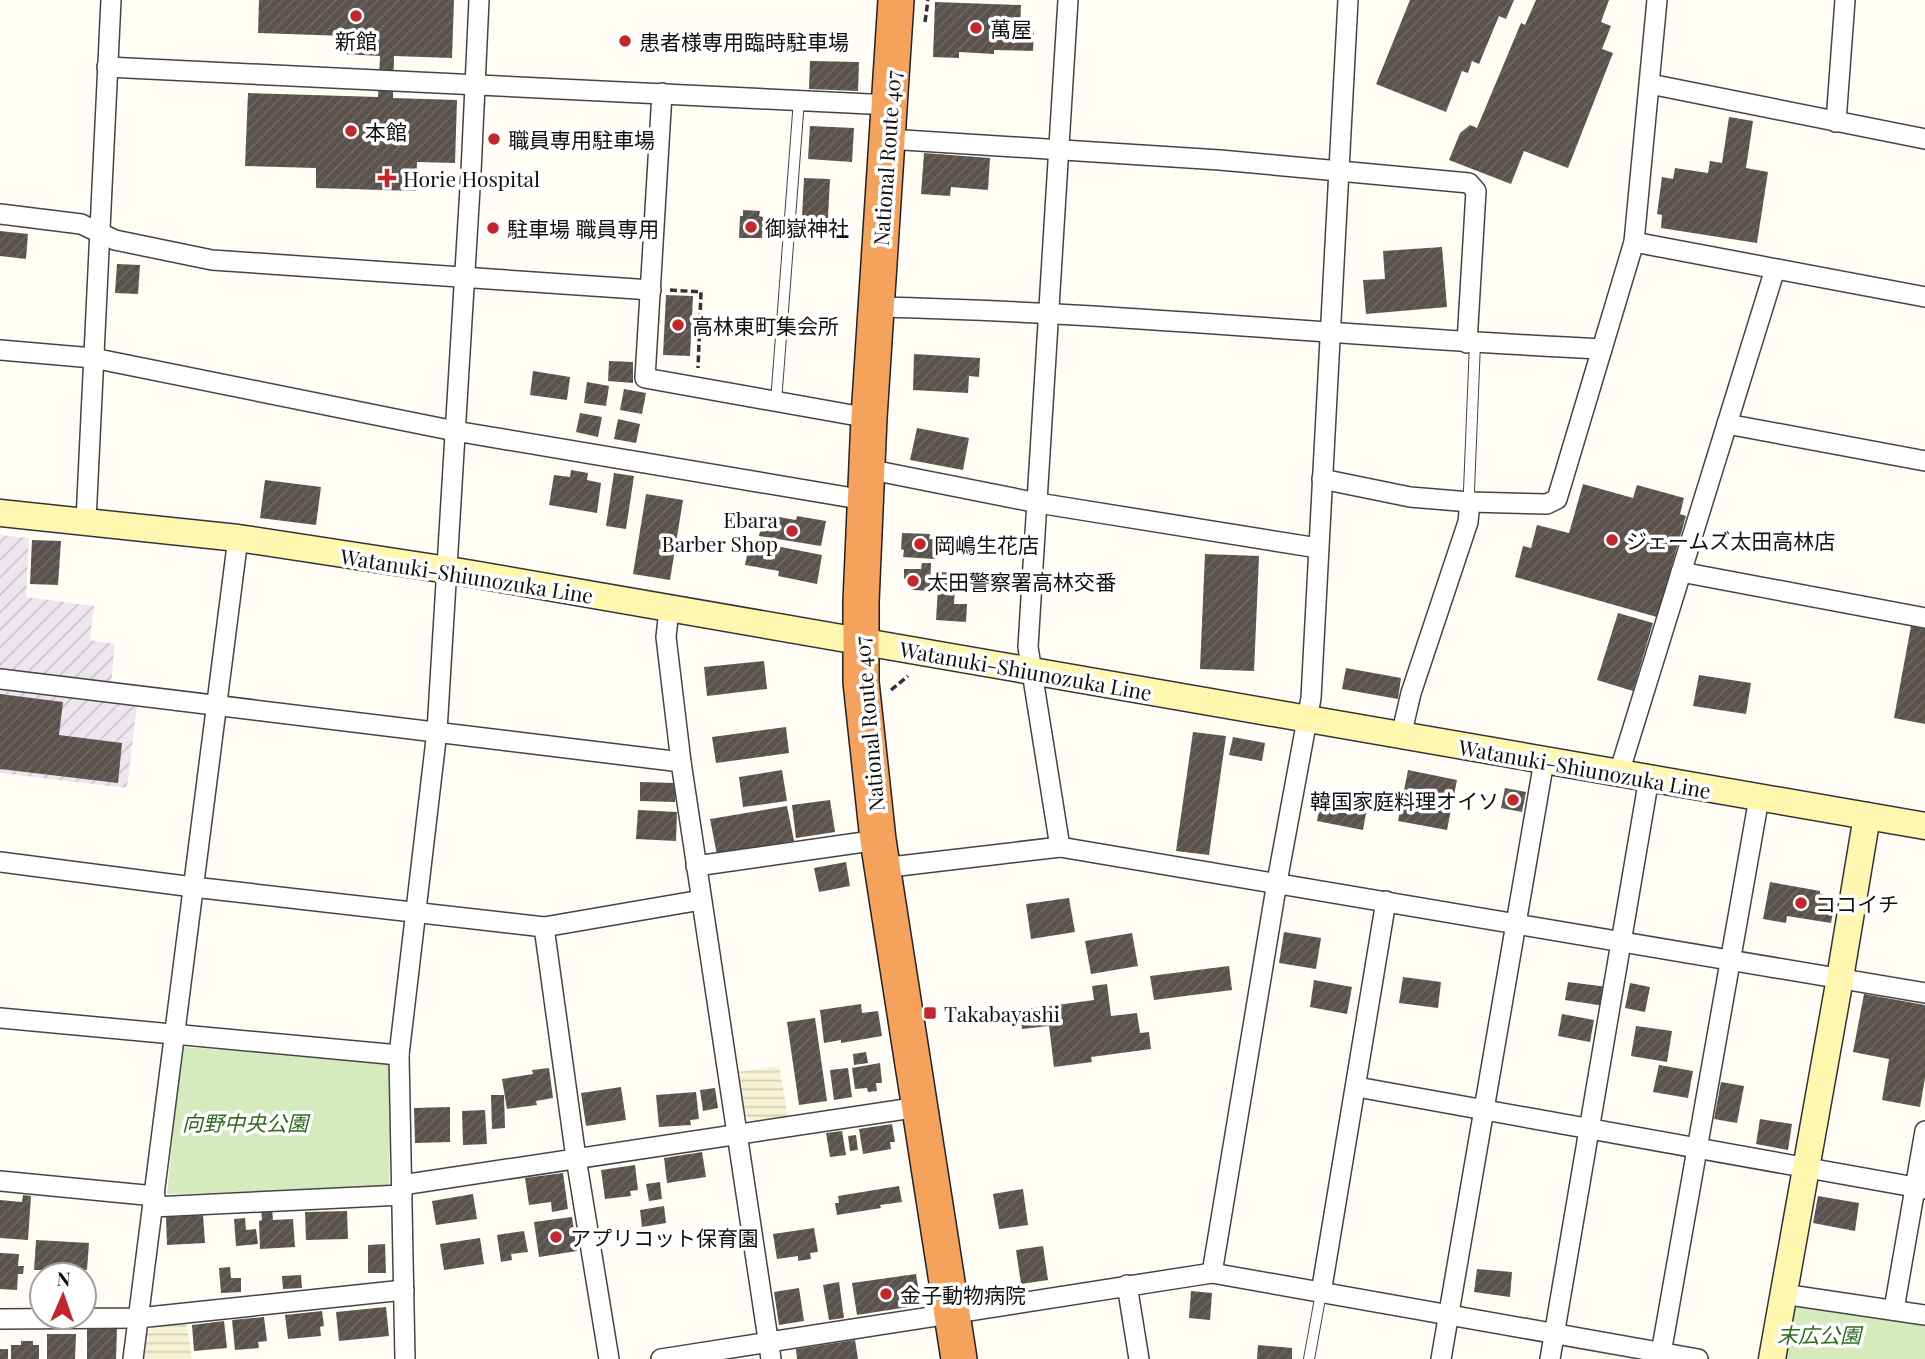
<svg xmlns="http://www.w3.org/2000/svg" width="1925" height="1359" font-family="'Playfair Display','Noto Sans JP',serif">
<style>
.industrial{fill:url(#industrial-furrows)}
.farmland{fill:url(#farmland-rules)}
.park{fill:#d5ebbd}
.building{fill:url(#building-hatch)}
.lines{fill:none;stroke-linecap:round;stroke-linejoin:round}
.lane-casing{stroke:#444;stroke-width:12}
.street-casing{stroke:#444;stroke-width:22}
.secondary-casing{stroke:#333;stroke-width:29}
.highway-casing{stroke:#222;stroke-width:38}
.path{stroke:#333;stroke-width:3.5;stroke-dasharray:7 3.5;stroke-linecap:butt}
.lane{stroke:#fff;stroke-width:10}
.street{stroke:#fff;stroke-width:19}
.secondary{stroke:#fff6b0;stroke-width:26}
.highway{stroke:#f5a25d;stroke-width:35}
.poi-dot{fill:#c4262e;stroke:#fff;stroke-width:2.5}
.labels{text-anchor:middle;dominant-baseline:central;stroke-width:7;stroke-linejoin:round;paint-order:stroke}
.poi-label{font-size:21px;fill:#111;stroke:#fff;text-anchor:start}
.street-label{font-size:21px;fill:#111;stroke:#fff}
.park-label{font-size:21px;font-style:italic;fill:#2f6b1f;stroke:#fff}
</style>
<defs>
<pattern id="industrial-furrows" width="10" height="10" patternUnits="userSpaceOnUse" patternTransform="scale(1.75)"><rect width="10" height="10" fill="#eee6ef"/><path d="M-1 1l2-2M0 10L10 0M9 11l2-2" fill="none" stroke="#cbc4cc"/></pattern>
<pattern id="farmland-rules" width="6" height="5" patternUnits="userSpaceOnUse" patternTransform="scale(1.75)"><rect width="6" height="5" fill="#f6f3d4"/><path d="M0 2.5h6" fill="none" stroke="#d2cfb5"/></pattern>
<pattern id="building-hatch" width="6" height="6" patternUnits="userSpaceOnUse" patternTransform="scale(1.75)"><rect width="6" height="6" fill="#5a524d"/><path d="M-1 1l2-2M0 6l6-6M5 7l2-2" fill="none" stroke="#6d6662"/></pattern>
</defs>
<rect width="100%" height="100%" fill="#fffdf5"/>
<g class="industrial">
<path d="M0,535l29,3 -3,59 68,9 -4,34 25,4 -4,41 -111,-13z"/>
<path d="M0,688l137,16 -10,84 -127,-15z"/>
</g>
<g class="farmland">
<path d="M779,1066l9,52 -32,5 -12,-9 -7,-42z"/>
<path d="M186,1321l6,38h-49l4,-27 8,-8z"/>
</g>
<g class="park">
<path d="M182,1047l209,15 -2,127 -222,5z"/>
<path d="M1795,1305l130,21v33h-139z"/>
</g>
<g class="building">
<path d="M259,0h195l-2,58 -58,-2 -1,42 64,2 -2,63 -38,-1 -1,29 -100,-3v-20l-71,-2 3,-73 130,4 2,-41 -36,-2 1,-18 -87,-3z"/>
<path d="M1410,0h104l-8,19 -7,-3 -20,48 -7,-3 -4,12 -6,-2 -16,41 -70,-28z"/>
<path d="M1536,0h73l-8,22 10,4 -9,23 11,4 -45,115 -44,-17 -13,33 -62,-24 11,-27 10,-8 7,3 44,-105 4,2z"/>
<path d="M935,2l86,3 -1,24 14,1 -1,21 -39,-1v4l-35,-2v6l-26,-1z"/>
<path d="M810,61l49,1 -1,29 -49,-2z"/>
<path d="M1729,117l24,4 -7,47 22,4 -11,71 -96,-15 1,-13 -5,-1 5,-37 11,2 2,-11 33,5 2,-12 12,2z"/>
<path d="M810,126l44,2 -2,34 -44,-3z"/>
<path d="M924,153l66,5 -2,32 -37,-3 -1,9 -29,-2z"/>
<path d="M804,178l26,1 -2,39 -26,-1z"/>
<path d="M743,210l17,1 -1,5 4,1 -1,21h-23l1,-22h3z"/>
<path d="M0,231l28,3 -2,25 -26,-3z"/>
<path d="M1442,247l5,60 -81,7 -3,-34 22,-1 -2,-28z"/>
<path d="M117,264l23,1 -2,29 -23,-1z"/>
<path d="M666,295l27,1 -3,60 -27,-1z"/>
<path d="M914,354l66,4 -1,19 -10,-1 -1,17 -55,-3z"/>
<path d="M609,361l24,1v21l-25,-2z"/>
<path d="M533,371l37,6 -3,23 -37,-5z"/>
<path d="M587,382l22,4 -3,20 -22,-3z"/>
<path d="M624,389l22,4 -4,21 -22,-4z"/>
<path d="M580,413l22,4 -4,20 -22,-5z"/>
<path d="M618,419l22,5 -4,19 -22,-4z"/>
<path d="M917,428l52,10 -6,32 -53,-10z"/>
<path d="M571,470l17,3 -1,7 14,3 -4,30 -48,-8 5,-30 16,2z"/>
<path d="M614,473l20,3 -8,53 -20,-3z"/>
<path d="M265,480l56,7 -5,38 -56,-7z"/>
<path d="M1583,484l50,14 4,-13 47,13 -4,16 6,2 -29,101 -142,-40 8,-31 8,2 6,-23 32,8z"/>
<path d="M646,494l37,6 -13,80 -37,-6z"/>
<path d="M767,515l29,5 1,-4 29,5 -5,25 -62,-10 2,-10h4z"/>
<path d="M902,533l28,1 -1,5h11l-1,15h-4v5l-32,-2 1,-7 -3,-1z"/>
<path d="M32,540l29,1 -3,44 -28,-1z"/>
<path d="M750,541l72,14 -5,29 -39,-8 1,-5 -34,-6z"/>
<path d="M1205,554l54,2 -5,115 -54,-2z"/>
<path d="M922,563h9l-1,28 -17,-1 -9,-12v-9h17z"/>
<path d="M939,572l17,1 -2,31h13l-1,18 -30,-2z"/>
<path d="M1618,613l35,10 -20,68 -36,-11z"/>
<path d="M1911,626l14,3v95l-31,-6z"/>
<path d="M764,661l3,28 -60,7 -3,-29z"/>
<path d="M1346,668l55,10 -3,21 -56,-10z"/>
<path d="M1699,675l52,8 -5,31 -53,-8z"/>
<path d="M0,694l63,8 -4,33 63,8 -4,40 -118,-14z"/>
<path d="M786,727l3,26 -73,10 -4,-26z"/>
<path d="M1193,732l33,4 -17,119 -33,-4z"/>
<path d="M1233,737l32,6 -3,18 -33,-6z"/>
<path d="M782,770l5,31 -44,6 -4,-30z"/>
<path d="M1408,770l49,10 -10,50 -49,-9z"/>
<path d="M640,782l36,1 -1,19 -35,-1z"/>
<path d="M1505,788l21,4 -4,20 -21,-4z"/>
<path d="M1322,793l46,9 -5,28 -46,-9z"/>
<path d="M830,800l5,32 -39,6 -4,-33z"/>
<path d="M787,806l7,35 -77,14 -7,-36z"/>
<path d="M638,810l39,2 -1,29 -40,-2z"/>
<path d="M846,862l4,24 -31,6 -5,-24z"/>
<path d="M1770,882l50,9v3l16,3 -5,26 -44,-7 -1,7 -23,-4z"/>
<path d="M1069,898l6,34 -44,7 -5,-35z"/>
<path d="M1284,932l37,6 -5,31 -37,-6z"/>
<path d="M1132,933l6,33 -47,8 -6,-33z"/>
<path d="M1229,966l3,24 -78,10 -4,-24z"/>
<path d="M1403,977l38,5 -3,26 -39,-5z"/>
<path d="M1314,980l38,7 -5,27 -37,-7z"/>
<path d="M1568,982l40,5 -3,19 -40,-6z"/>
<path d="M1630,983l20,4 -5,25 -20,-4z"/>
<path d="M1107,984l4,32 26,-3 3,20 9,-1 2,17 -60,8 1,5 -38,5 -5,-41 -27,3 -2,-19 74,-10 -2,-14z"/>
<path d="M1864,994l61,11v73l-5,29 -38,-7 7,-41 -36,-7z"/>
<path d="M861,1004l1,9 16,-2 4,25 -41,7v-3l-17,3 -4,-33z"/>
<path d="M1562,1014l32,6 -4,22 -32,-6z"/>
<path d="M815,1018l12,83 -28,4 -12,-83z"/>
<path d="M1636,1026l36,5 -5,31 -36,-6z"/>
<path d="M866,1052l2,11 -14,2 -1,-11z"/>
<path d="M880,1063l2,20h-6l1,8 -9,1 -1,-4 -12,1 -3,-21z"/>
<path d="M1659,1065l34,6 -5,27 -35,-6z"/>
<path d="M549,1068l4,30 -17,3 1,4 -30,4 -5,-30 31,-5 -1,-4z"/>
<path d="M848,1068l4,29 -18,3 -4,-30z"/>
<path d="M1721,1082l23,4 -7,37 -23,-4z"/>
<path d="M621,1087l5,33 -40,6 -5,-33z"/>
<path d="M715,1088l3,20 -15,3 -3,-21z"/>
<path d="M696,1092l3,27 -9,1 1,5 -32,2 -3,-32z"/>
<path d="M491,1095h13l1,33 -13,1z"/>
<path d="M450,1107v35l-35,1 -1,-35z"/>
<path d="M485,1110l2,34 -24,1 -1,-34z"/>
<path d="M1760,1119l32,5 -4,26 -32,-6z"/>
<path d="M892,1124l3,18h-5l1,7 -28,5 -4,-25z"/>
<path d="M842,1131l4,24 -16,2 -4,-24z"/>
<path d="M856,1135l2,15 -8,1 -2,-15z"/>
<path d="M702,1152l4,25 -39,6 -3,-25z"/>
<path d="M635,1165l3,25 -8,1 1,5 -26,3 -4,-29z"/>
<path d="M563,1173l5,36 -16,3 -1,-10 -22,3 -4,-27z"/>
<path d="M660,1182l2,17 -13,2 -3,-17z"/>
<path d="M899,1186l3,16 -22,3 1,3 -44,7 -2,-12h4l-1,-7z"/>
<path d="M1023,1189l5,36 -29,4 -6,-35z"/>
<path d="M473,1194l4,25 -41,6 -4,-24z"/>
<path d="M23,1195l8,1 -3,44 -28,-2v-38l22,2z"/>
<path d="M1818,1196l41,7 -4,28 -42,-8z"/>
<path d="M664,1206l2,17 -24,4 -2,-17z"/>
<path d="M272,1208l1,12 20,-1 2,28 -35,2 -1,-28 3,-1 -1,-11z"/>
<path d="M347,1211l1,28 -42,1 -1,-28z"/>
<path d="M203,1215l2,28 -38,2 -1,-28z"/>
<path d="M572,1217l5,34 -38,6 -5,-35z"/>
<path d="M245,1218l1,12 10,-1 2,15 -22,2 -2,-27z"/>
<path d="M814,1228l4,24 -8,1 1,6 -13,2v-5l-21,3 -4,-25z"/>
<path d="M524,1231l4,21 -17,2 1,6 -11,2 -4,-27z"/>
<path d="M480,1238l4,26 -40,6 -4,-26z"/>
<path d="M36,1240l53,3 -2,27h-53z"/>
<path d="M385,1244l1,29h-18v-28z"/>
<path d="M1043,1246l5,34 -27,4 -5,-34z"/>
<path d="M0,1253l19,1 -1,12h6l-1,8h-5l-1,16 -17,-1z"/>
<path d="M230,1267l1,11h10v14l-20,1 -2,-25z"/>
<path d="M1477,1269l35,3 -2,25 -36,-5z"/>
<path d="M916,1274l5,31 -64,10 -5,-32z"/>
<path d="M301,1275l1,13 -19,1 -1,-13z"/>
<path d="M839,1282l5,36 -15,2 -6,-35z"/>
<path d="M799,1288l5,33 -25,4 -5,-33z"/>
<path d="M1191,1291l21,2 -2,27 -21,-2z"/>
<path d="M386,1307l3,29 -50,5 -3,-29z"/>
<path d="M322,1311l2,15 -4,1 1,9 -33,3 -3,-24z"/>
<path d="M264,1317l3,24 -9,1 1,6 -24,2 -3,-30z"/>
<path d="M224,1321l3,27 -33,3 -2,-26z"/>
<path d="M87,1329h30l-1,30h-29z"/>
<path d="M47,1334h29l-1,25h-28z"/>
<path d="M855,1340l3,19h-61l-1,-10z"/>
<path d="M21,1341h12v4h6v14h-28v-14h10z"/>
<path d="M1258,1345l34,3v11h-35z"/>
<rect x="0" y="1349" width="8" height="10"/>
</g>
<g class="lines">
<defs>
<g id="lane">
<path d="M776,402l23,-302"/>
<path d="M1470,502l-1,-12 6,-147"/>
<path d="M1309,1359l12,-66"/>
</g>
<g id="street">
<path d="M107,67l783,38"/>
<path d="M1650,84l275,55"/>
<path d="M662,93l-17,285 224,40"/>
<path d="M1836,122l9,-122"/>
<path d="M888,139l332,21 249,23 7,8 -9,152"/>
<path d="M0,214l81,10 34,16 97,20 439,30"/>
<path d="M1634,242l291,55"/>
<path d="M877,307c241,5 483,31 725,42"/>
<path d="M0,350l93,8 362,73 410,69"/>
<path d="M1727,424l198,37"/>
<path d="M867,469l171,34 280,45"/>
<path d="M1322,479l88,18 60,5 77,2 10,-5 77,-257 23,-242"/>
<path d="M86,521l25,-521"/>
<path d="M1681,572l244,46"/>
<path d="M669,610l-3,27 15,125 90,597"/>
<path d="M0,679l681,83"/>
<path d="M1401,736l10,-43 57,-171 2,-20"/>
<path d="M1619,773l156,-504"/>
<path d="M1060,847l-32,-200 40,-647"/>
<path d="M0,862l193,25 351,40 157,-27"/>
<path d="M696,866l182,-26"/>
<path d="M882,868l178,-21 865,146"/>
<path d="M544,927l32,231 33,201"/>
<path d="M0,1018l399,37"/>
<path d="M1357,1087l568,102"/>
<path d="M0,1181l155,15"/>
<path d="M402,1185l517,-78"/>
<path d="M153,1207l249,-12"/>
<path d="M1212,1273l65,-391 34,-184 37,-698"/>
<path d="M1127,1285l12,74"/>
<path d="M1321,1293l65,-392"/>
<path d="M1783,1294l142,21"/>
<path d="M1894,1309l31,-178"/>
<path d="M0,1319l138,-1 266,-28"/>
<path d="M133,1359l105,-821"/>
<path d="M405,1359l-6,-304 38,-324 34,-559 8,-172"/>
<path d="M661,1359l551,-86 486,86"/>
<path d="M1441,1359l103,-598"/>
<path d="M1550,1359l99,-581"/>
<path d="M1660,1359l99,-561"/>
</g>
<g id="secondary">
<path d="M0,513l238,25 223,34 1464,254"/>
<path d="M1772,1359l68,-381 27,-162"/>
</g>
<path id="highway" d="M896,0l-27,418 -8,184v80l17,158 81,519"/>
</defs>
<use href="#lane" class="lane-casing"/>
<use href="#street" class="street-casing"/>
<use href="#secondary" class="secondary-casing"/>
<use href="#highway" class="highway-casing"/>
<g class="path">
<path d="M925,22l3,-22"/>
<path d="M670,290l31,2 -3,76"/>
<path d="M891,690l17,-14"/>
</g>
<use href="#lane" class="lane"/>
<use href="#street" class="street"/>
<use href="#secondary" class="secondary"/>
<use href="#highway" class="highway"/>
</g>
<g class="poi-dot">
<circle cx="356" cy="16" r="7"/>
<circle cx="976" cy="28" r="7"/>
<circle cx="625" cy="41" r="7"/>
<circle cx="351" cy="131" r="7"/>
<circle cx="494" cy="139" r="7"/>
<path d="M383.5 167.5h7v7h7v7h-7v7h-7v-7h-7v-7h7z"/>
<circle cx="751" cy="227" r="7"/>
<circle cx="493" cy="228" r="7"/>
<circle cx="678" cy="325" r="7"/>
<circle cx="792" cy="531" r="7"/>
<circle cx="1612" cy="540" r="7"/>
<circle cx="920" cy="544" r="7"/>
<circle cx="913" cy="581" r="7"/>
<circle cx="1513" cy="800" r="7"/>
<circle cx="1801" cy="903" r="7"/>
<rect x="923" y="1006" width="14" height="14" rx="3.5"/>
<circle cx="556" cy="1237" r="7"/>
<circle cx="886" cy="1294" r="7"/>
</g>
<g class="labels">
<g class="poi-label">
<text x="990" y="28">萬屋</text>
<text x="356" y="40" text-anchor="middle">新館</text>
<text x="639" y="41">患者様専用臨時駐車場</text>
<text x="365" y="131">本館</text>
<text x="508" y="139">職員専用駐車場</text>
<text x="403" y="178">Horie Hospital</text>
<text x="765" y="227">御嶽神社</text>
<text x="507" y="228">駐車場 職員専用</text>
<text x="692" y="325">高林東町集会所</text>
<text x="778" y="519" text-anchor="end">Ebara<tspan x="778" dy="24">Barber Shop</tspan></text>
<text x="1626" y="540">ジェームズ太田高林店</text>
<text x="934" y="544">岡嶋生花店</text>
<text x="927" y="581">太田警察署高林交番</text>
<text x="1499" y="800" text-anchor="end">韓国家庭料理オイソ</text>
<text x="1815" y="903">ココイチ</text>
<text x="944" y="1013">Takabayashi</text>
<text x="570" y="1237">アプリコット保育園</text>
<text x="900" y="1294">金子動物病院</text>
</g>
<g class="street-label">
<text transform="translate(886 158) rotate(-86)">National Route 407</text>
<text transform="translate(467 575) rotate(9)">Watanuki-Shiunozuka Line</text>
<text transform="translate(1026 670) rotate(10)">Watanuki-Shiunozuka Line</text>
<text transform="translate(868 724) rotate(-95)">National Route 407</text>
<text transform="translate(1585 768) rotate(10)">Watanuki-Shiunozuka Line</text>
</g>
<g class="park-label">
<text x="245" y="1122">向野中央公園</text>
<text x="1819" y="1334">末広公園</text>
</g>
</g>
<g transform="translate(63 1296) rotate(2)"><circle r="33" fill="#ffffff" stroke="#a0a0a0" stroke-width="2"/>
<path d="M0-5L12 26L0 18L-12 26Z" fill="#c4262e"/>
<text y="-10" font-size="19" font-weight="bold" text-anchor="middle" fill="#111111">N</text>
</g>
</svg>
